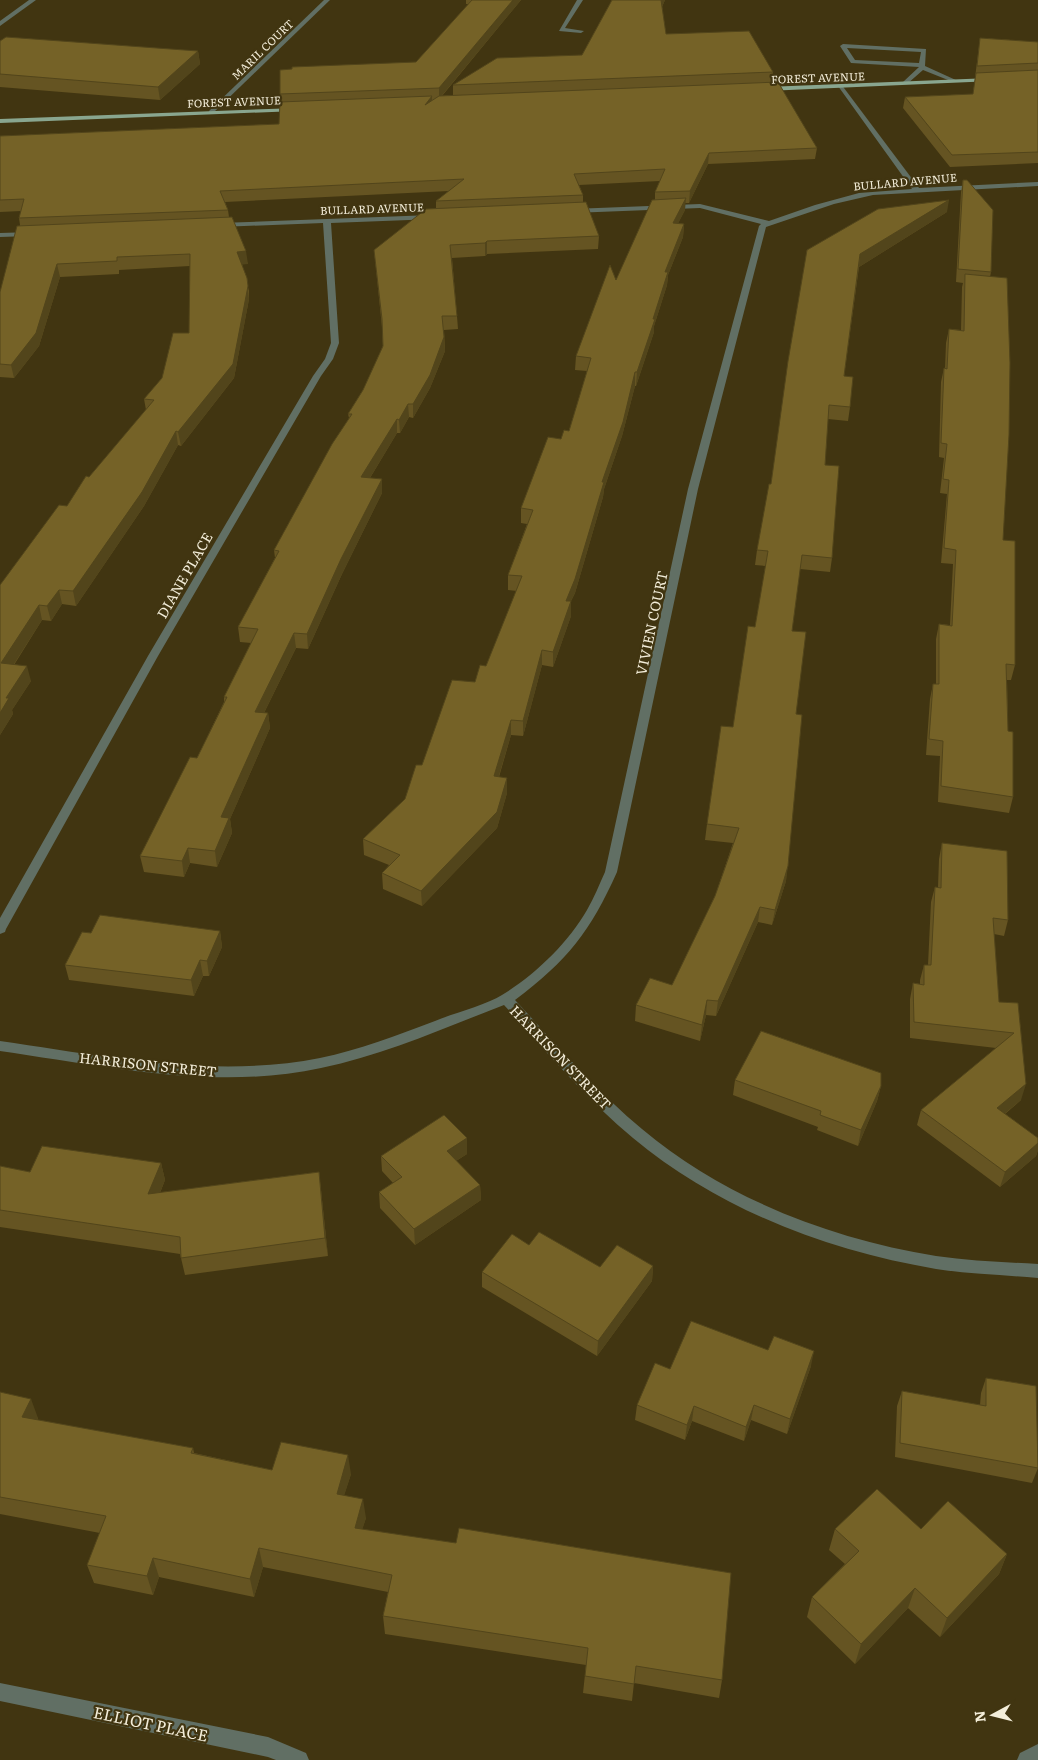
<svg xmlns="http://www.w3.org/2000/svg" width="1038" height="1760" font-family="Literata,serif">
<style>
.lines{fill:none;stroke-linecap:round;stroke-linejoin:round}
.minor{fill:#616f64;fill-rule:evenodd}
.major{fill:#89a68f;fill-rule:evenodd}
.wall{fill:#655422}
.shaded-wall{fill:#52451b}
.building{fill:#756227;stroke:#52451b}
.labels{text-anchor:middle;dominant-baseline:central;stroke-width:4.5;stroke-linejoin:round;paint-order:stroke}
.far-street-label{font-size:11px;fill:#f3edd9;stroke:#413511}
.street-label{font-size:14px;fill:#f3edd9;stroke:#413511}
.near-street-label{font-size:16px;fill:#f3edd9;stroke:#413511}
</style>
<rect width="100%" height="100%" fill="#413511"/>
<g class="lines">
<g class="minor">
<path d="M29,0h7l-36,26v-5z"/>
<path d="M324,0h6l-117,113h-4v-2z"/>
<path d="M577,0h6l-18,28 19,3 -3,2 -22,-2z"/>
<path d="M843,44l83,5 -1,17 33,15 -5,1 -30,-12 -16,14h-4v-2l16,-15 -68,-4 -11,-17zM847,48l74,4 -2,11 -64,-3z"/>
<path d="M841,84l78,104 119,-6v4l-165,9 -39,9 -68,23 -68,262 -81,383c-27,60 -49,88 -102,128 41,44 80,90 127,129 82,69 189,110 294,127 34,5 68,6 102,8v14c-34,-3 -68,-4 -102,-9 -108,-18 -218,-60 -303,-131 -47,-39 -88,-88 -129,-133 -60,23 -120,50 -183,63 -106,23 -216,-2 -321,-17v-10c105,15 214,38 320,17 39,-8 78,-23 115,-37 19,-8 51,-16 67,-26 33,-20 66,-52 85,-85 7,-12 12,-25 18,-38l83,-383 71,-263 2,-2 -61,-16 -128,5 -4,-2 4,-2 128,-5 69,17 46,-16 44,-12 53,-4 -74,-103z"/>
<path d="M432,215h3v4l-104,4 8,120 -6,16 -12,17 -163,280 -152,273 -1,3 -5,2v-16l148,-262 165,-280 12,-17 6,-16 -8,-120 -103,4 -4,-2 4,-2z"/>
<path d="M33,232l1,2 -4,2 -30,1v-4z"/>
<path d="M0,1683l268,54 38,16 3,7h-33l-8,-3 -268,-56z"/>
<path d="M1038,1744v16h-21l3,-7z"/>
</g>
<g class="major">
<path d="M991,78l3,2 -1,1 -227,10 -3,-2 3,-2z"/>
<path d="M298,108v2l-2,1 -296,12v-4z"/>
</g>
</g>
<g class="wall">
<path d="M466,0h55l-79,96 11,-1v-10l129,-30 30,-55h53l-3,7 4,27 107,38 -1,10 45,66 -2,11 -107,5 -19,39h-4v7l-7,13 6,1 -1,13 -15,38 -1,10 -13,41v6l-18,54h-1l-13,50 -18,53 -1,8 -28,96 -4,8v15l-18,51 -11,-2 -19,71 -12,-1 -12,42 8,1v15l-10,35 -75,78 -39,-17 -1,-16 7,-8 -25,-10 -1,-16 42,-40 17,-34 53,-83 11,-16 31,-75 -9,-1v-15l19,-51 -6,-1v-15l40,-69 8,-8 18,-60 -12,-1 1,-14 40,-76 39,-81v-7l5,-11 -81,4 4,10v7l16,34 -1,13 -111,5 -2,2 -33,2 5,58 1,13 -14,1 1,21 -15,37 -17,30 -4,-1 -9,16h-3l-27,45 12,1v14l-40,81 -34,75 -12,-1 -32,65h4l2,15 -40,91 2,14 -15,34 -27,-4 -6,14 -40,-5 -4,-16 57,-98 27,-56v-5l27,-54 -11,-1 -2,-15 37,-69 -1,-8 75,-132 -1,-4 15,-24 20,-44 -1,-19 -8,-77 62,-42v-7l13,-10 -224,11 3,8 1,7 19,47h-6l7,27v8l-15,79 -53,68 -3,-1 -34,61 -68,100 -14,-2 -11,17 -9,-1 -28,45 17,16 -19,29 1,4 -13,21v-150l67,-79 22,-29 57,-67 -2,-11 18,-21 27,-45 1,-67 -71,4v4l-59,3 -21,69 -25,32 -14,-1v-85l20,-67 -1,-7 2,-7 -21,1v-76l279,-12 2,-22 -1,-8 136,-32 53,-58h-3z"/>
<path d="M980,38l58,4v121l-88,4 -47,-59 2,-11 68,-3z"/>
<path d="M0,41l198,10 2,13 -40,36 -160,-13z"/>
<path d="M963,180l28,92 -1,5 13,263 12,125 -4,15h-4l1,51 5,66 -4,16 -71,-11 2,-46 -14,-1 4,-56 3,-15h3v-45l3,-15 11,1 3,-61 -12,-1 6,-69 -7,-1 4,-35 -5,-1 2,-75 3,-14 1,1 1,-26 3,-14 12,1 1,-43 1,-4 -7,-1 5,-90z"/>
<path d="M947,212l-88,55 -15,109 6,31 -2,14 -20,-2 -3,46 7,93 -2,14 -30,-3 -8,62 4,83 -10,167 -14,44 -14,-3 -42,94 -10,-1 -6,26 -65,-20 1,-16 36,-20 43,-89 18,-53 -28,-3 2,-16 26,-97 22,-100 11,-61 -11,-1 2,-15 14,-66 36,-234z"/>
<path d="M942,843l66,77 -4,16 -10,-2 5,68 19,1 3,97 -16,14 33,24v12l-2,6 -36,31 -83,-62 4,-15 75,-62 -86,-10v-39l3,-16 7,1v-4l4,-15h4l3,-63 4,-15h3l1,-28z"/>
<path d="M220,931l2,16 -13,29h-6l-9,20 -125,-16 -4,-15 26,-32z"/>
<path d="M735,1080l146,6 -4,15 -19,45 -41,-16 1,-3 -85,-32z"/>
<path d="M467,1154l-11,7 24,24 1,15 -66,45 -35,-37 -1,-16 14,-9 -11,-12 -1,-15z"/>
<path d="M161,1163l4,17 -5,13 159,-21 9,84 -143,19 -4,-17 -1,-4 -180,-27v-61l30,6z"/>
<path d="M529,1245l71,22 53,-1 -1,15 -55,75 -115,-69v-15z"/>
<path d="M811,1366l-24,68 -36,-14 -7,21 -52,-20 -7,19 -50,-20 2,-15 33,-36z"/>
<path d="M986,1378l52,90 -6,15 -137,-26 2,-51 5,-15 78,14 1,-12z"/>
<path d="M0,1392l38,26 -1,2 156,28 1,5 78,17 79,4 -7,21 22,23 -4,11 360,151 -3,18 -85,-15 -2,18 -49,-8 3,-28 -201,-31 -2,-18 5,-24 -125,-25 -9,30 -95,-20 -6,18 -59,-12 -7,-18 13,-32 -100,-19z"/>
<path d="M835,1529h86l86,25 -8,20 -59,63 -32,-29 -53,56 -48,-47 5,-20 33,-33 -16,-14z"/>
</g>
<g class="shaded-wall">
<path d="M513,0h8l-82,99v-11z"/>
<path d="M660,0h5l-5,11z"/>
<path d="M198,51l2,13 -40,36 -2,-13z"/>
<path d="M432,96v11l-7,-2z"/>
<path d="M709,153l-1,11 -19,39 1,-12z"/>
<path d="M686,198l-1,12 -13,26 1,-13z"/>
<path d="M949,200l-2,12 -88,55 1,-13z"/>
<path d="M684,224l-1,13 -15,38 -1,10 -13,41v6l-18,54 1,-14 16,-53 12,-47z"/>
<path d="M487,241v13l-2,2v-13z"/>
<path d="M246,251l2,13 -10,1 -1,-13z"/>
<path d="M57,264l3,13 -21,69 -25,32 -3,-13z"/>
<path d="M247,278l2,21 -15,79 -53,68 -3,-14z"/>
<path d="M444,337l1,14 -15,37 -17,30v-14z"/>
<path d="M635,372v14l-13,50 -18,53 -1,8 -28,96 -4,8v15l-18,51v-15l13,-51z"/>
<path d="M408,404l1,13 -9,16 -1,-13z"/>
<path d="M397,419v14l-35,58 -1,-14z"/>
<path d="M176,431l2,14 -34,61 -68,100 -3,-15z"/>
<path d="M382,479v14l-40,81 -34,75 -1,-15 34,-75z"/>
<path d="M59,590l3,14 -11,17 -4,-15z"/>
<path d="M39,605l3,15 -37,58 -4,-15z"/>
<path d="M294,633l2,15 -39,79 -2,-15z"/>
<path d="M542,650v15l-19,71v-15z"/>
<path d="M27,666l4,15 -19,29 1,4 -13,21v-22l6,-15z"/>
<path d="M268,713l2,15 -40,91 2,14 -15,34 -2,-16 6,-34z"/>
<path d="M511,720v15l-17,57v-16z"/>
<path d="M507,778v15l-10,35 -75,78 -1,-15z"/>
<path d="M188,848l2,15 -6,14 -2,-16z"/>
<path d="M788,866l-2,15 -14,44 3,-15z"/>
<path d="M760,907l-2,15 -42,94 2,-15z"/>
<path d="M220,931l2,16 -13,29 -2,-15z"/>
<path d="M200,960l3,16 -9,20 -3,-16z"/>
<path d="M707,1000l-1,15 -6,26 2,-16z"/>
<path d="M1026,1084l-5,16 -29,24 5,-16z"/>
<path d="M881,1086l-4,15 -19,45 3,-16z"/>
<path d="M467,1138v16l-19,12 -1,-15z"/>
<path d="M1038,1143v7l-2,6 -36,31 5,-15z"/>
<path d="M161,1163l4,17 -13,32 -4,-18z"/>
<path d="M319,1172l2,18 7,66 -3,-18z"/>
<path d="M480,1185l1,15 -66,45 -1,-16z"/>
<path d="M653,1266l-1,15 -55,75 1,-15z"/>
<path d="M814,1351l-3,15 -24,68 3,-15z"/>
<path d="M31,1399l7,19 -9,18 -7,-19z"/>
<path d="M754,1405l-3,15 -7,21 2,-14z"/>
<path d="M694,1406l-2,15 -7,19 2,-15z"/>
<path d="M348,1455l3,19 -12,38 -2,-18z"/>
<path d="M363,1499l3,19 -9,29 -2,-19z"/>
<path d="M259,1548l4,19 -9,30 -4,-18z"/>
<path d="M1007,1554l-8,20 -59,63 7,-19z"/>
<path d="M153,1558l6,19 -6,18 -6,-19z"/>
<path d="M915,1588l-7,20 -53,56 6,-20z"/>
</g>
<g class="building">
<path d="M472,0h41l-74,88 -159,6v-24l12,-1v-2l124,-5z"/>
<path d="M612,0h49l5,34 83,-3 24,41 -320,13 44,-27 85,-3z"/>
<path d="M6,37l192,14 -40,36 -158,-13v-33z"/>
<path d="M980,38l58,4v21l-61,3z"/>
<path d="M1038,70v82l-86,3 -47,-58 68,-3 3,-21z"/>
<path d="M778,82l39,66 -108,5 -19,38 -35,1 10,-23 -91,5 9,21 -147,6 28,-22 -244,12 8,19 -209,8 5,-19 -24,1v-64l279,-12 1,-22 152,-6 -7,9 14,-9z"/>
<path d="M963,180h4l26,30 -2,62 -33,-3z"/>
<path d="M686,198l-13,25 11,1 -19,48h3l-15,47h2l-18,53h-2l-12,50 -21,60h2l-29,97 -9,22h5l-18,51 -11,-2 -19,71 -12,-1 -17,56 13,2 -10,34 -76,79 -39,-18 18,-18 -37,-16 42,-40 11,-34h6l30,-85 23,2 5,-17 6,1 36,-90 -14,-1 25,-65 -12,-2 27,-71 13,2 3,-9 5,1 22,-73 -15,-2 34,-91 6,15 36,-80z"/>
<path d="M949,200l-89,54 -16,122 9,1 -3,30 -21,-2 -4,60 14,1 -7,92 -30,-3 -10,76 14,1 -10,82 6,1 -14,151 -13,44 -15,-3 -42,94 -11,-1 -5,25 -66,-20 14,-27 22,7 43,-89 24,-68 -32,-4 14,-98 12,1 15,-101 7,1 13,-76 -11,-1 12,-66h2l17,-123 19,-111 71,-41z"/>
<path d="M586,202l13,34 -112,5 -2,2 -35,2 7,71h-15l2,21 -14,38 -17,29h-5l-9,16 -2,-1 -36,58 21,2 -41,80 -34,75 -13,-1 -39,79 13,1 -47,104 8,1 -14,33 -27,-3 -6,13 -42,-5 50,-99 7,1 30,-61h-3l34,-68 -20,-2 41,-76 -5,-1 58,-106 20,-30h-4l15,-24 20,-44 -1,-27 -8,-69 52,-41z"/>
<path d="M232,217l14,34 -9,1 10,26 1,8 -15,78 -55,68 -2,-1 -34,61 -69,99 -14,-1 -12,16 -8,-1 -38,58 26,3 -21,32h3l-9,15v-128l59,-80 8,1 19,-30 3,1 65,-77 -10,-1 18,-21 11,-45h16l1,-79 -73,3v4l-60,3 -21,69 -25,32 -11,-1v-72l17,-66z"/>
<path d="M965,274l42,4 3,85 -1,72 -6,105 12,1v124l-9,-1 2,67 5,1v65l-72,-11 2,-45 -14,-2 4,-55h6v-60l13,2 4,-76 -12,-2 5,-68 -6,-1 4,-35 -6,-1 3,-75 3,1 2,-40 15,2z"/>
<path d="M942,843l65,8 1,69 -15,-2 6,84 19,1 8,81 -29,24 41,30v5l-33,29 -84,-62 93,-77 -100,-11 -1,-39 11,2v-20h7l4,-78 6,1z"/>
<path d="M100,915l120,16 -13,30 -7,-1 -9,20 -126,-15 17,-33 9,1z"/>
<path d="M761,1031l120,42v13l-20,44 -41,-15 1,-4 -86,-31z"/>
<path d="M444,1115l23,23 -20,13 33,34 -66,44 -35,-37 23,-15 -21,-21z"/>
<path d="M42,1146l119,17 -13,31 171,-22 6,66 -144,20 -1,-21 -180,-27v-44l30,6z"/>
<path d="M539,1232l61,35 17,-22 36,21 -55,75 -116,-69 30,-38 17,11z"/>
<path d="M691,1321l77,29 6,-14 40,15 -24,68 -36,-14 -8,22 -52,-21 -7,19 -50,-20 18,-42 15,6z"/>
<path d="M986,1378l50,8 2,82 -138,-25 2,-52 84,15z"/>
<path d="M0,1392l31,7 -9,18 171,31 -2,5 81,17 9,-28 67,13 -11,39 26,5 -8,29 101,15 3,-15 272,45 -9,107 -86,-14 -2,18 -49,-8 3,-28 -205,-32 9,-41 -133,-27 -9,31 -97,-21 -6,18 -60,-11 19,-49 -106,-19z"/>
<path d="M877,1489l44,40 27,-28 59,53 -60,64 -32,-30 -54,56 -49,-47 47,-46 -24,-22z"/>
</g>
<g class="labels">
<g class="far-street-label">
<text transform="translate(262 49) rotate(-44)">MARIL COURT</text>
<text transform="translate(818 77) rotate(-2)">FOREST AVENUE</text>
<text transform="translate(234 101) rotate(-2)">FOREST AVENUE</text>
<text transform="translate(905 181) rotate(-5)">BULLARD AVENUE</text>
<text transform="translate(372 208) rotate(-2)">BULLARD AVENUE</text>
</g>
<g class="street-label">
<text transform="translate(184 575) rotate(-60)">DIANE PLACE</text>
<text transform="translate(651 623) rotate(-78)">VIVIEN COURT</text>
<text transform="translate(561 1057) rotate(46)">HARRISON STREET</text>
<text transform="translate(148 1064) rotate(6)">HARRISON STREET</text>
</g>
<g class="near-street-label">
<text transform="translate(151 1723) rotate(12)">ELLIOT PLACE</text>
</g>
</g>
<g transform="translate(993 1715) rotate(263)" stroke="#413511" stroke-width="4" paint-order="stroke">
<path d="M0-4L9 19L0 12L-9 19Z" fill="#f3edd9"/>
<text y="-8" font-size="14" font-weight="bold" text-anchor="middle" fill="#f3edd9">N</text>
</g>
</svg>
